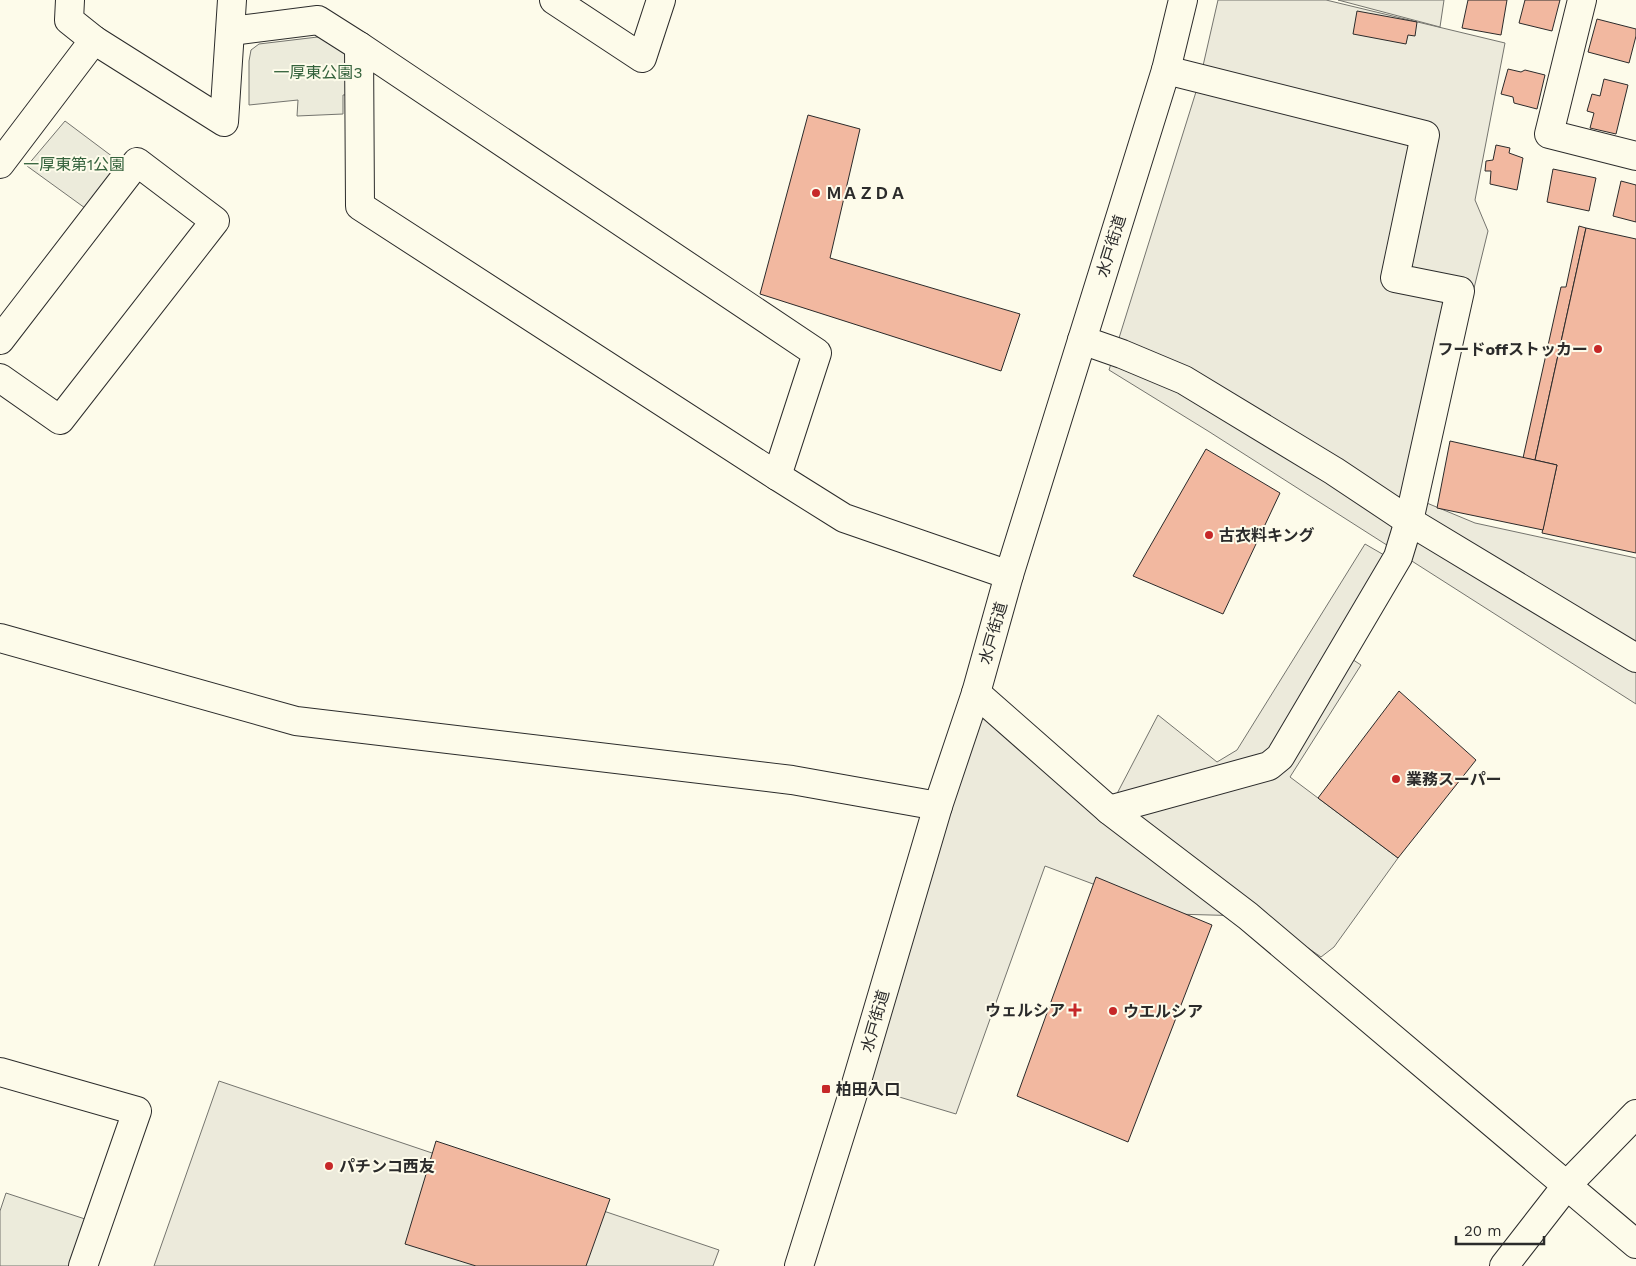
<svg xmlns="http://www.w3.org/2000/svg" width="1636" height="1266" font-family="'Work Sans','Noto Sans JP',sans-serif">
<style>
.green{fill:#ecebdb;stroke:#74746e}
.parking{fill:#eceadb;stroke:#74746e}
.building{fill:#f2b8a0;stroke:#2b2b2b}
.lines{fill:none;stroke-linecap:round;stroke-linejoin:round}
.minor-casing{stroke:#2b2b2b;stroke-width:30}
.highway-casing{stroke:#2b2b2b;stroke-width:30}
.minor{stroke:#fdfbea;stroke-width:28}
.highway{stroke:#fdfbea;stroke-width:28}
.poi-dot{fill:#c62828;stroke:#fdfbea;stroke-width:2}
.labels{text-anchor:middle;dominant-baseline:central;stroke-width:4;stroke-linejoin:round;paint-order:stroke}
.park-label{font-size:16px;fill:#34623c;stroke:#fdfbea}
.poi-label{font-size:16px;font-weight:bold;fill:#2b2b2b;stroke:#fdfbea;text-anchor:start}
.street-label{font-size:16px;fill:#2b2b2b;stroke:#fdfbea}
</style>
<rect width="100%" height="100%" fill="#fdfbea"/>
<g class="green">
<path d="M326,36l28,16 5,42 -16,1v19l-46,2 1,-16 -49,5v-44l2,-11 8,-6z"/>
<path d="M65,121l56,42 -36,45 -58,-42z"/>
<path d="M6,1193l79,26 -14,47h-71v-55z"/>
</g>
<g class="parking">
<path d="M1218,0h108l179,43 -30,157 13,31 -66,270 53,22 161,35v146l-428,-273 -99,-61 91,-291z"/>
<path d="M1338,0h106l-4,27z"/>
<path d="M1365,544l26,15 -59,87 29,19 -71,112 108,81 -64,89 -13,10 -198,-138 125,97 -75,-2 -128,-48 -89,248 -100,-30 120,-391 133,116 49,-94 59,47 20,-12z"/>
<path d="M219,1081l500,169 -6,16h-559z"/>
</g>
<g class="building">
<path d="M1468,0h39l-6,35 -39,-7z"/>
<path d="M1525,0h35l-8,31 -33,-8z"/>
<path d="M1357,11l60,11 -2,14 -7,-1 -2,9 -53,-10z"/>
<path d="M1597,19l39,10v7l-7,27 -41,-11z"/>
<path d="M1508,69l13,3 4,-2 20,5 -8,34 -23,-6 -1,-6 -12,-3z"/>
<path d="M1604,79l24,6 -12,49 -26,-6 4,-15 -7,-2 5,-17 8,2z"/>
<path d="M808,115l52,14 -30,129 190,56 -19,57 -241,-77z"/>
<path d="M1496,145l14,3 -1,5 14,5 -6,32 -27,-6 1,-13h-6l1,-10 7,-1z"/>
<path d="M1553,169l43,9 -7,33 -42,-9z"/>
<path d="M1621,181l15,4v37l-23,-6z"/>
<path d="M1579,226l7,2 -51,232 -12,-2 38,-171h5z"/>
<path d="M1586,228l50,11v314l-94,-20 15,-68 -22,-5z"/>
<path d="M1450,441l107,24 -14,65 -106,-22z"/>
<path d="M1206,449l74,44 -57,121 -90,-38z"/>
<path d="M1399,691l77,69 -78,98 -80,-60z"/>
<path d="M1096,877l116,48 -84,217 -111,-46z"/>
<path d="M436,1141l174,58 -24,67h-110l-71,-22z"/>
</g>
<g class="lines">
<defs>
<g id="minor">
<path d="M554,0l88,58 19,-58"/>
<path d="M1582,0l-33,134 87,22"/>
<path d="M231,31l87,-11 41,26"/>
<path d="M94,40l130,82 8,-122"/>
<path d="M359,46l458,307 -40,123 -417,-270z"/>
<path d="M0,164l94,-124 -25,-20 1,-20"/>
<path d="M0,340l137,-178 78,59 -155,199 -60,-42"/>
<path d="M1082,340l40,14 62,26 150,91 75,50 227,137"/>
<path d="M777,476l67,42 165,57"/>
<path d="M0,638l296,83 496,59 146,26"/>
<path d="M976,693l133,117 139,106 388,328"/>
<path d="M1109,810l160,-44 11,-9 118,-200 11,-36 51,-230 -65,-13 30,-143 -259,-65"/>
<path d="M0,1072l137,39 -54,155"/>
<path d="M1504,1266l63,-81 69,-71"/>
</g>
<path id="highway" d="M799,1266l57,-182 82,-278 38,-113 33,-118 157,-505 17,-70"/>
</defs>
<use href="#minor" class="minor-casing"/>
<use href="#highway" class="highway-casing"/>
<use href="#minor" class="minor"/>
<use href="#highway" class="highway"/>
</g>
<g class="poi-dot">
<circle cx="816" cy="193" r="5"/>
<circle cx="1598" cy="349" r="5"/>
<circle cx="1209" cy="535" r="5"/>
<circle cx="1396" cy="779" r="5"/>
<path d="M1072.5 1002.5h5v5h5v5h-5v5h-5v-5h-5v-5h5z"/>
<circle cx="1113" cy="1011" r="5"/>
<rect x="821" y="1084" width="10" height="10" rx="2.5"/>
<circle cx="329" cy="1166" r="5"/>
</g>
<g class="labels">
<g class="park-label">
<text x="318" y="72">一厚東公園3</text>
<text x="74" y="164">一厚東第1公園</text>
</g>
<g class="poi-label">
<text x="826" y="193">ＭＡＺＤＡ</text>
<text x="1588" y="349" text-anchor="end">フードoffストッカー</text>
<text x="1219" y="535">古衣料キング</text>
<text x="1406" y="779">業務スーパー</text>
<text x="1065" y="1010" text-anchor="end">ウェルシア</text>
<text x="1123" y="1011">ウエルシア</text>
<text x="836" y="1089">柏田入口</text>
<text x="339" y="1166">パチンコ西友</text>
</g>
<g class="street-label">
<text transform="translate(1111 246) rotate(-73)">水戸街道</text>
<text transform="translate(993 633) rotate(-74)">水戸街道</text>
<text transform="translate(875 1021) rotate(-74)">水戸街道</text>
</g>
</g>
<path d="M1456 1236v8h88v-8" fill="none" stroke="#2b2b2b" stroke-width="2.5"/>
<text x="1464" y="1236" font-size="15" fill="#2b2b2b" stroke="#fdfbea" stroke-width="4" paint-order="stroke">20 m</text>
</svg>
